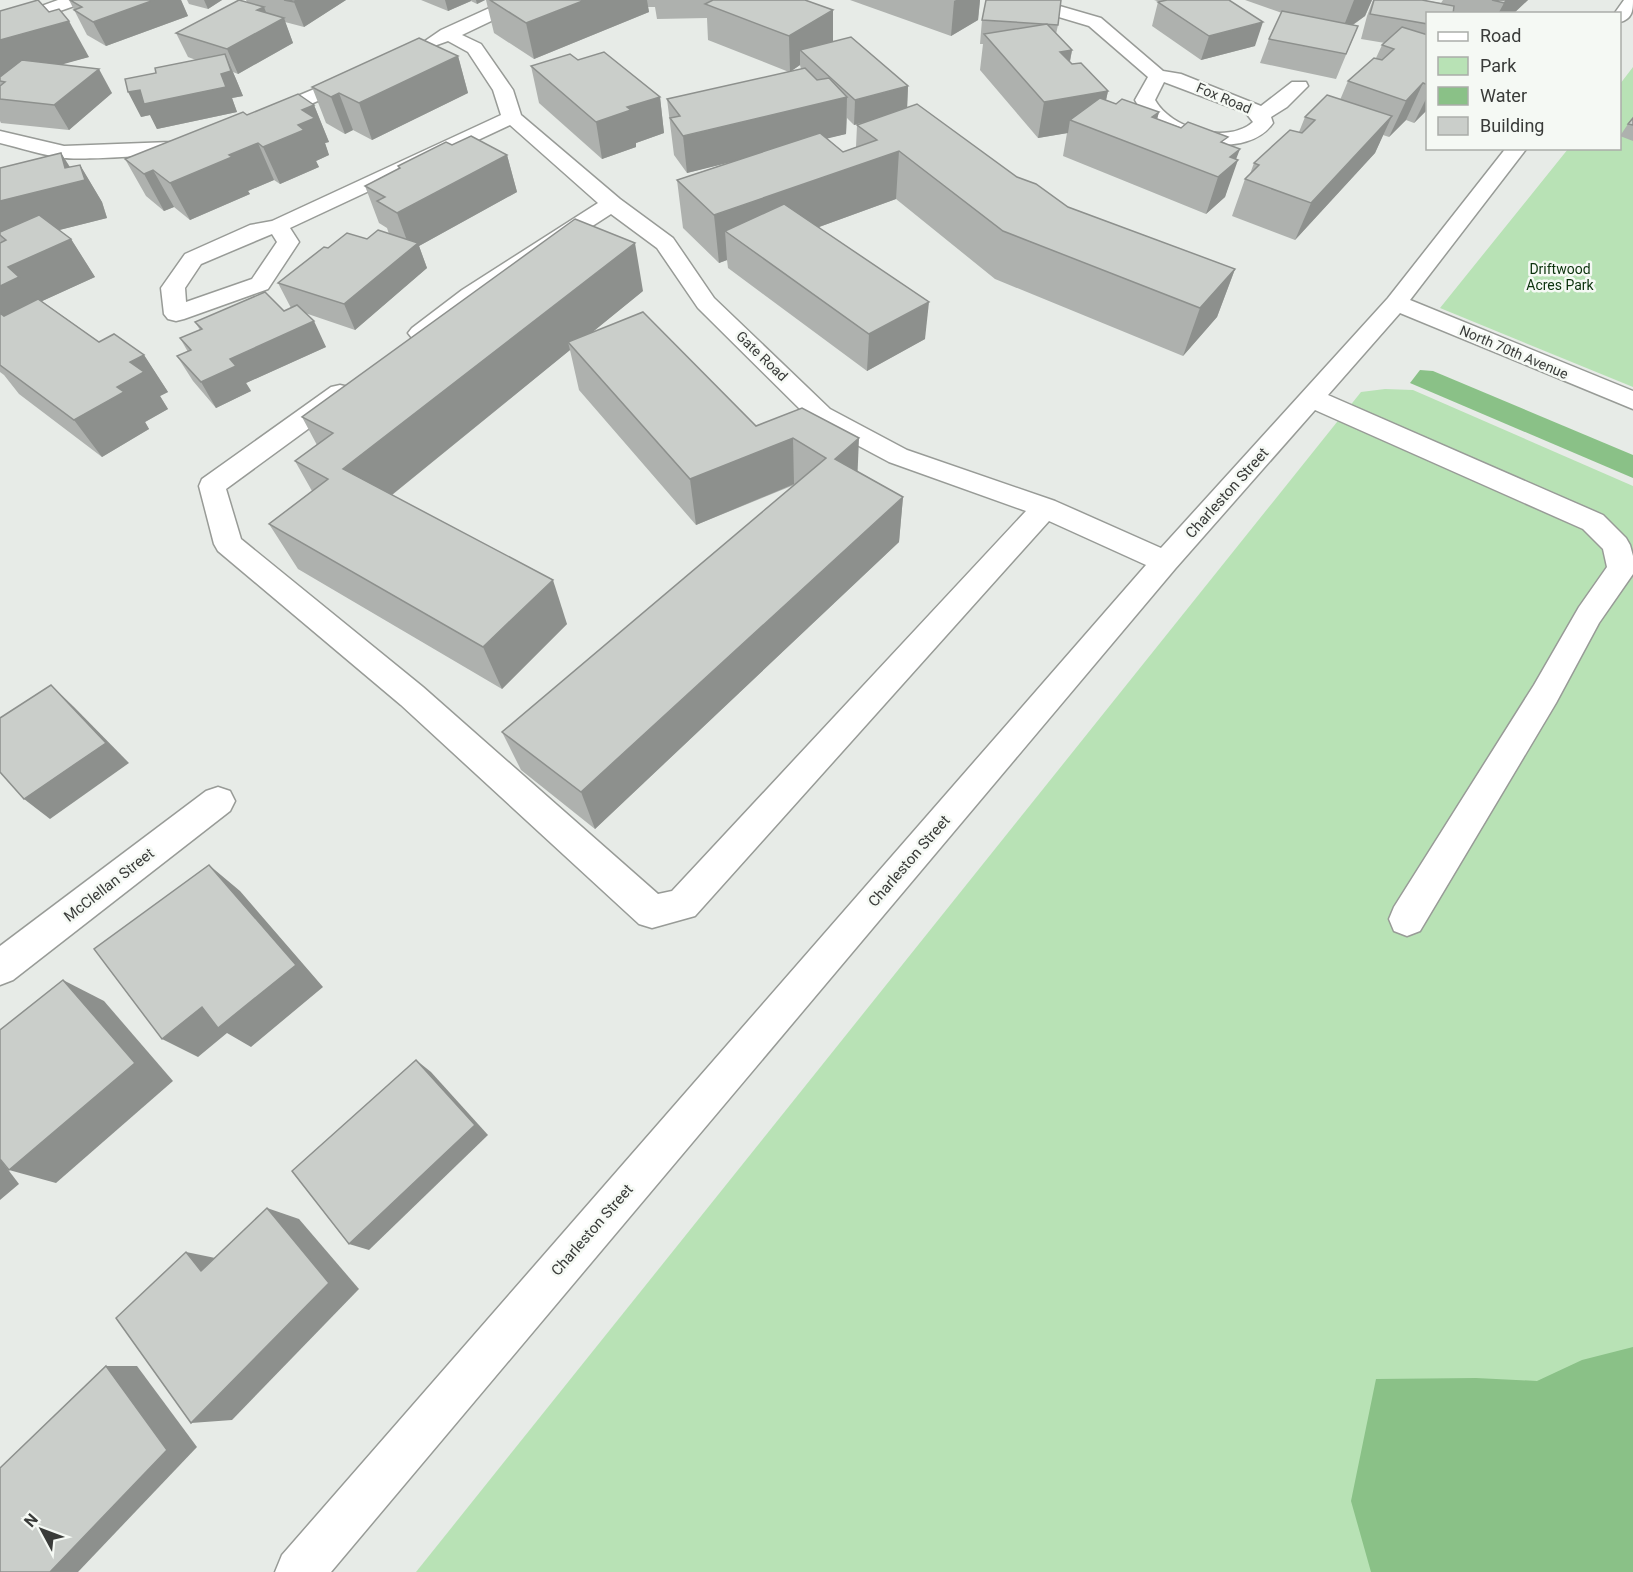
<svg xmlns="http://www.w3.org/2000/svg" width="1633" height="1572" font-family="Roboto,sans-serif">
<style>
.green{fill:#b8e2b5}
.water{fill:#8ac187}
.lines{fill:none;stroke-linecap:round;stroke-linejoin:round}
.minor-casing{stroke:#989b97;stroke-width:3}
.minor{fill:#fff;fill-rule:evenodd}
.wall{fill:#aeb1ae;fill-rule:evenodd}
.shaded-wall{fill:#8d908d}
.building{fill:#caceca;stroke:#8d908d;stroke-width:1.5}
.labels{text-anchor:middle;dominant-baseline:central;stroke-width:5;stroke-linejoin:round;paint-order:stroke}
.far-street-label{font-size:14px;fill:#393b39;stroke:#f5f9f4}
.far-park-label{font-size:14px;fill:#0b320c;stroke:#f5f9f4}
.street-label{font-size:15px;fill:#393b39;stroke:#f5f9f4}
</style>
<rect width="100%" height="100%" fill="#e7ebe7"/>
<g class="green">
<path d="M1633,67v320l-193,-79 128,-159 52,-1v-64z"/>
<path d="M1385,389l28,1 220,96v1086h-1217l945,-1180z"/>
</g>
<g class="water">
<path d="M1420,370l13,1 200,84v23l-223,-95z"/>
<path d="M1633,1347v225h-262l-20,-71 25,-122 100,-1 61,3 45,-21z"/>
</g>
<g class="lines">
<defs>
<g id="minor">
<path d="M58,0h25l-3,4 -80,28v-11z"/>
<path d="M507,0h23l-3,4 -65,31 19,9 32,46 8,25 99,84 53,39 41,60 116,111 77,41 148,51 106,47 227,-250 118,-150h21l-117,152 223,91v18l-233,-96 -72,82 275,120 23,23 4,7 3,11v18l-34,49 -43,80 -136,228 -13,5 -13,-5 -5,-12 5,-12 140,-222 45,-78 28,-40 -4,-18 -20,-20 -268,-119 -140,159 -844,1003h-56l7,-17 864,-990 -97,-44 -354,395 -43,12 -13,-4 -238,-219 -183,-154 -4,-7 -15,-58 3,-7 129,-92 9,-2 9,2 4,6 -4,6 -123,90 15,50 182,148 235,207 14,-3 354,-380 -137,-49 -77,-41 -114,-113 -41,-60 -46,-34 -133,86 -50,38 -8,2 -8,-2 -4,-5 4,-5 50,-38 136,-87 -88,-78 -220,103 9,14 -31,47 -84,30 -8,2 -8,-2 -4,-5 -3,-26 24,-34 65,-29 22,-4 229,-106 -8,-25 -25,-38 -20,-11 -14,5 -6,-1 -3,-4 16,-11zM272,234l5,8 -25,37 -66,23 -1,-14 16,-24z"/>
<path d="M1012,0h27l62,18 62,53 18,3 80,32 31,-24h14l2,4 -21,21 -16,10 2,6c-25,37 -101,21 -128,-7 -4,-4 -7,-11 -10,-16l13,-23 -59,-51 -74,-22zM1164,82l82,31 7,9c-26,23 -82,7 -98,-22z"/>
<path d="M1624,0h9c0,11 -1,19 -13,22v-8h-6z"/>
<path d="M355,72l7,2 2,4 -2,4 -91,39h-14l-3,-4 3,-4z"/>
<path d="M0,131l64,15 107,-4 22,-6 7,2 3,4c-10,14 -120,18 -140,16 -21,-3 -42,-10 -63,-15z"/>
<path d="M218,787l12,4 5,10 -5,10 -217,169 -13,5v-39l206,-155z"/>
</g>
</defs>
<use href="#minor" class="minor-casing"/>
<use href="#minor" class="minor"/>
</g>
<g class="wall">
<path d="M69,0h112l7,16 -82,30 -19,-11z"/>
<path d="M185,0h37l-14,9 -19,-5 -2,-4z"/>
<path d="M246,0h100l-42,27 -19,-5 8,21 -55,31 -5,-2 10,24 -11,2 5,14 -80,17 -7,-14 -9,2 15,-44 40,-13 -8,-3 -12,-24 71,-31z"/>
<path d="M421,0h64l-8,4 -6,-3 -23,10z"/>
<path d="M486,0h319l28,42 75,44 -1,22 110,69 51,30 167,62 -18,48 -34,39 -188,-77 -99,-80 -77,28 106,112 -58,32 -139,-103 -1,-8 -8,3 -36,-35 -6,-48 60,-20 -50,13 -13,-18 -7,-56 122,-27 -81,-32 -1,-22 -50,1 -2,-12h-7l1,5 -115,47 -40,-26zM800,65l1,4 -10,2zM847,118l7,7 6,-2 -3,2 -1,22 -13,5 -16,-14 19,-4z"/>
<path d="M850,0h130l-2,20 -27,16z"/>
<path d="M1154,0h75l26,46 -54,14 -49,-34 6,-24h2z"/>
<path d="M1245,0h127l-7,16 -12,9 5,1 -22,53 -76,-16 9,-24 13,-26z"/>
<path d="M1373,0h49l19,3 2,-3h85l-15,14h-85v95l-14,14 -8,-3 -17,17 -6,-2 -8,18 -80,87 -63,-24 13,-37 5,-5 4,-11 45,-31 6,-15 35,-17 8,-19 28,-23 6,-13 3,-2 -24,-4 6,-23z"/>
<path d="M0,11l89,46 -28,7 51,29 -43,37 -68,-7 -1,-2z"/>
<path d="M982,20l76,5 -2,9 16,16 -2,12 38,29 -2,9 10,4 43,8 -2,7 69,24 10,17 -11,37 -19,17 -143,-58 4,-23 -29,5 -58,-68 3,-26h-3z"/>
<path d="M458,56l10,37 -96,47 -19,-10 -8,4 -19,-11 -14,-36z"/>
<path d="M578,60l82,37 4,36 -28,10v4l-34,12 -63,-56 -8,-37z"/>
<path d="M314,105l15,37 -4,1 4,12 -13,6 3,6 -39,17 -6,-4 -26,11 2,3 -60,26 -16,-13 -10,4 -18,-15 -21,-37 122,-44z"/>
<path d="M1633,118v23l-13,-5 8,-12z"/>
<path d="M452,145l55,10 10,37 -98,54 8,22 -72,62 -50,-17 21,34 -80,36 5,8 -35,17 -23,-27 -16,-25 11,-4 -8,-14 20,-8 -5,-8 89,-11 7,-3 -13,-25 50,-35 61,-14 -2,-6 -8,-5 -14,-37 34,-18 -1,-2z"/>
<path d="M61,153l9,14 10,-2 22,37 5,16 -48,12 12,9 24,38 -53,24 57,41 45,13 24,37 -8,4 8,13 -23,13 4,7 -47,28 -83,-63 -15,-19 -4,-3v-204z"/>
<path d="M643,291l-52,42 165,93 46,-18 55,63 46,26 -4,45 -304,287 -74,-59 -19,-38 292,-247 -98,40 -117,-135 -9,-40 -178,145 175,129 -65,65 -204,-120 -29,-45 43,-33 -17,-30 22,-16 -15,-28z"/>
</g>
<g class="shaded-wall">
<path d="M154,0h27l7,16 -82,30 -13,-24z"/>
<path d="M204,0h18l-14,9z"/>
<path d="M298,0h48l-42,27 -10,-25z"/>
<path d="M445,0h26v1l-23,10z"/>
<path d="M476,0h9l-8,4z"/>
<path d="M585,0h62l2,12 -115,47 -8,-36z"/>
<path d="M956,0h24l-2,20 -27,16 3,-35z"/>
<path d="M1354,0h18l-7,16 -24,17z"/>
<path d="M1507,0h21l-15,14h-15l6,-11z"/>
<path d="M264,7l7,18 13,-7 9,25 -55,31 -11,-25 30,-39z"/>
<path d="M833,10v36l-33,4v15l-10,7 -1,-36z"/>
<path d="M69,21l20,36 -86,24h-3v-41z"/>
<path d="M1263,22l-8,24 -54,14 8,-24z"/>
<path d="M1072,50l-7,36 -5,-34z"/>
<path d="M225,54l11,25 7,17 -11,2 5,14 -80,17 -7,-14 -9,2 -13,-25 93,-18z"/>
<path d="M458,56l10,37 -96,47 -13,-37z"/>
<path d="M99,69l13,24 -43,37 -15,-25z"/>
<path d="M1423,83l-17,37 -17,17 17,-36z"/>
<path d="M908,86l-1,24 -53,15 1,-25z"/>
<path d="M1108,91l-8,36 -30,-7 -2,13 -30,5 6,-36z"/>
<path d="M339,93l14,37 -8,4 -14,-37z"/>
<path d="M1428,95v14l-14,14z"/>
<path d="M660,97l4,36 -28,10v4l-34,12 -6,-37 31,-15z"/>
<path d="M847,97l-1,37 -159,39 -4,-37z"/>
<path d="M314,105l15,37 -4,1 4,12 -13,6 3,6 -39,17 -17,-37 39,-37z"/>
<path d="M1159,112l-10,37 3,-32z"/>
<path d="M1392,116l-17,37 -80,87 16,-37z"/>
<path d="M258,143l16,37 -26,11 2,3 -60,26 -20,-37 59,-28z"/>
<path d="M1240,149l-5,13 3,-2 -13,37 -19,17 12,-37 12,-20z"/>
<path d="M899,151l-3,48 -143,52 -28,-20 2,29 -8,3 -5,-48z"/>
<path d="M61,153l18,29 1,-17 22,37 5,16 -99,25 -8,-8v-34l65,-33z"/>
<path d="M507,155l10,37 -98,54 8,22 -72,62 -11,-26 66,-55 -13,-36z"/>
<path d="M153,170l21,37 -10,4 -20,-37z"/>
<path d="M71,239l24,38 -57,26 -38,33v-50l8,-19z"/>
<path d="M635,243l8,48 -70,57 -5,-6 2,8 -203,165 -24,-46z"/>
<path d="M1235,269l-18,48 -34,39 17,-48z"/>
<path d="M929,302l-4,37 -58,32 2,-37z"/>
<path d="M314,321l12,26 -80,36 5,8 -35,17 -15,-26 29,-23z"/>
<path d="M144,355l24,37 -8,4 8,13 -23,13 4,7 -47,28 -28,-37 56,-58z"/>
<path d="M793,438l1,46 -98,41 -6,-46z"/>
<path d="M859,438l-2,47 -22,-26z"/>
<path d="M903,497l-4,45 -304,287 -14,-37z"/>
<path d="M553,580l14,44 -65,65 -19,-42z"/>
<path d="M51,685l23,22 55,56 -79,56 -26,-20z"/>
<path d="M209,865l31,26 83,96 -72,60 -24,-14 -29,24 -36,-18z"/>
<path d="M63,980l41,21 69,80 -117,102 -47,-13z"/>
<path d="M416,1060l15,12 57,63 -119,115 -20,-6z"/>
<path d="M0,1159l19,25 -19,16z"/>
<path d="M267,1208l32,11 60,70 -127,131 -41,3z"/>
<path d="M186,1252l39,8 -24,11z"/>
<path d="M106,1366h31l60,81 -119,125h-28z"/>
</g>
<g class="building">
<path d="M38,0l11,12 10,-3 10,12 -69,19v-29z"/>
<path d="M70,0h84l-61,22 -19,-12 8,-3z"/>
<path d="M239,0l25,7 -7,3 27,8 -57,31 -51,-16z"/>
<path d="M284,0h14l-4,2z"/>
<path d="M490,0h95l-59,23z"/>
<path d="M713,0h92l28,10 -44,26 -84,-32z"/>
<path d="M986,0h75l-3,25 -76,-5z"/>
<path d="M1167,0h62l34,22 -54,14 -51,-34z"/>
<path d="M1374,0h48l32,6 -1,8h-25v10l-58,-10z"/>
<path d="M1492,0h15l-3,3z"/>
<path d="M1282,11l76,15 -12,28 -77,-15z"/>
<path d="M1047,24l25,26 -12,2 12,12 9,-1 27,28 -64,11 -60,-68z"/>
<path d="M1402,27l26,8v50l-5,-2 -17,18 -58,-20 26,-23 8,2 12,-11 -12,-4z"/>
<path d="M851,37l57,49 -53,14 -55,-50z"/>
<path d="M419,38l39,18 -99,47 -20,-10 -8,4 -19,-10z"/>
<path d="M604,52l56,45 -33,10 4,3 -35,12 -65,-56 39,-12 8,6z"/>
<path d="M225,54l6,17 -10,3 5,13 -82,17 -4,-14 -12,2 -3,-13 31,-6 -1,-5z"/>
<path d="M22,60l77,9 -45,36 -54,-6v-13l5,-4 -5,-1v-4z"/>
<path d="M805,68l12,12 12,-2 18,19 -164,39 -13,-18 10,-2 -13,-17z"/>
<path d="M298,94l16,11 -12,5 13,8 -17,7 6,5 -41,17 -5,-4 -29,12 3,2 -62,26 -17,-13 -9,4 -19,-15 118,-47 4,3z"/>
<path d="M1327,95l65,21 -81,87 -66,-24 14,-14 -5,-2 36,-33 12,3 13,-13 -10,-3z"/>
<path d="M1100,98l16,6 6,-5 37,13 -7,5 29,11 7,-6 40,15 -7,5 19,7 -10,8 8,3 -20,17 -148,-57z"/>
<path d="M917,104l100,73 19,7 32,23 167,62 -35,39 -197,-77 -104,-80 -185,64 -37,-35 143,-47 23,19 34,-12 -20,-15z"/>
<path d="M1633,118v7l-5,-1z"/>
<path d="M471,136l36,19 -110,58 -20,-12 8,-4 -20,-11 35,-18 -2,-2 48,-24 6,3z"/>
<path d="M61,153l4,15 15,-3 5,15 -85,21v-33z"/>
<path d="M784,204l145,98 -60,32 -144,-103z"/>
<path d="M39,215l32,24 -63,28 11,10 -19,9v-43l6,-3 -6,-5v-3z"/>
<path d="M575,219l60,24 -292,226 210,111 -70,67 -214,-123 59,-45 -33,-18 38,-28 -31,-16z"/>
<path d="M378,230l40,13 -74,61 -66,-21 46,-36 4,1 19,-15 20,6z"/>
<path d="M265,292l19,19 13,-6 17,16 -84,38 6,7 -35,16 -24,-26 14,-6 -11,-12 22,-9 -7,-7z"/>
<path d="M38,299l61,43 15,-8 30,21 -14,7 14,10 -27,15 7,5 -50,28 -74,-55v-52l4,3z"/>
<path d="M643,312l113,114 46,-18 57,30 -24,21 68,38 -322,295 -79,-60 324,-274 -33,-20 -103,41 -122,-137z"/>
<path d="M51,685l55,58 -82,56 -24,-27v-54z"/>
<path d="M209,865l87,100 -78,63 -16,-21 -40,32 -68,-90z"/>
<path d="M63,980l72,83 -126,107 -9,-11v-129z"/>
<path d="M416,1060l59,65 -126,119 -57,-73z"/>
<path d="M267,1208l62,75 -138,140 -75,-105 70,-66 15,19z"/>
<path d="M106,1366l61,84 -117,122h-50v-104z"/>
</g>
<g class="labels">
<g class="far-street-label">
<text transform="translate(1224 98) rotate(23)">Fox Road</text>
<text transform="translate(1514 352) rotate(23)">North 70th Avenue</text>
<text transform="translate(762 356) rotate(44)">Gate Road</text>
</g>
<g class="far-park-label">
<text x="1560" y="269">Driftwood<tspan x="1560" dy="16">Acres Park</tspan></text>
</g>
<g class="street-label">
<text transform="translate(1227 493) rotate(-48)">Charleston Street</text>
<text transform="translate(909 861) rotate(-49)">Charleston Street</text>
<text transform="translate(109 885) rotate(-38)">McClellan Street</text>
<text transform="translate(592 1230) rotate(-49)">Charleston Street</text>
</g>
</g>
<rect x="1426" y="12" width="195" height="138" fill="#f5f9f4" stroke="#aaada9" stroke-width="1.5"/>
<rect x="1438" y="32" width="30" height="9" fill="#ffffff" stroke="#aaada9" stroke-width="1.5"/>
<text x="1480" y="42" font-size="18" fill="#393b39">Road</text>
<rect x="1438" y="57" width="30" height="18" fill="#b8e2b5" stroke="#aaada9" stroke-width="1.5"/>
<text x="1480" y="72" font-size="18" fill="#393b39">Park</text>
<rect x="1438" y="87" width="30" height="18" fill="#8ac187" stroke="#aaada9" stroke-width="1.5"/>
<text x="1480" y="102" font-size="18" fill="#393b39">Water</text>
<rect x="1438" y="117" width="30" height="18" fill="#caceca" stroke="#aaada9" stroke-width="1.5"/>
<text x="1480" y="132" font-size="18" fill="#393b39">Building</text>
<g transform="translate(42 1530) rotate(311)" stroke="#f5f9f4" stroke-width="4.5" paint-order="stroke">
<path d="M0-4.5L10 22L0 15L-10 22Z" fill="#393b39"/>
<text y="-9" font-size="16" font-weight="bold" text-anchor="middle" fill="#393b39">N</text>
</g>
</svg>
